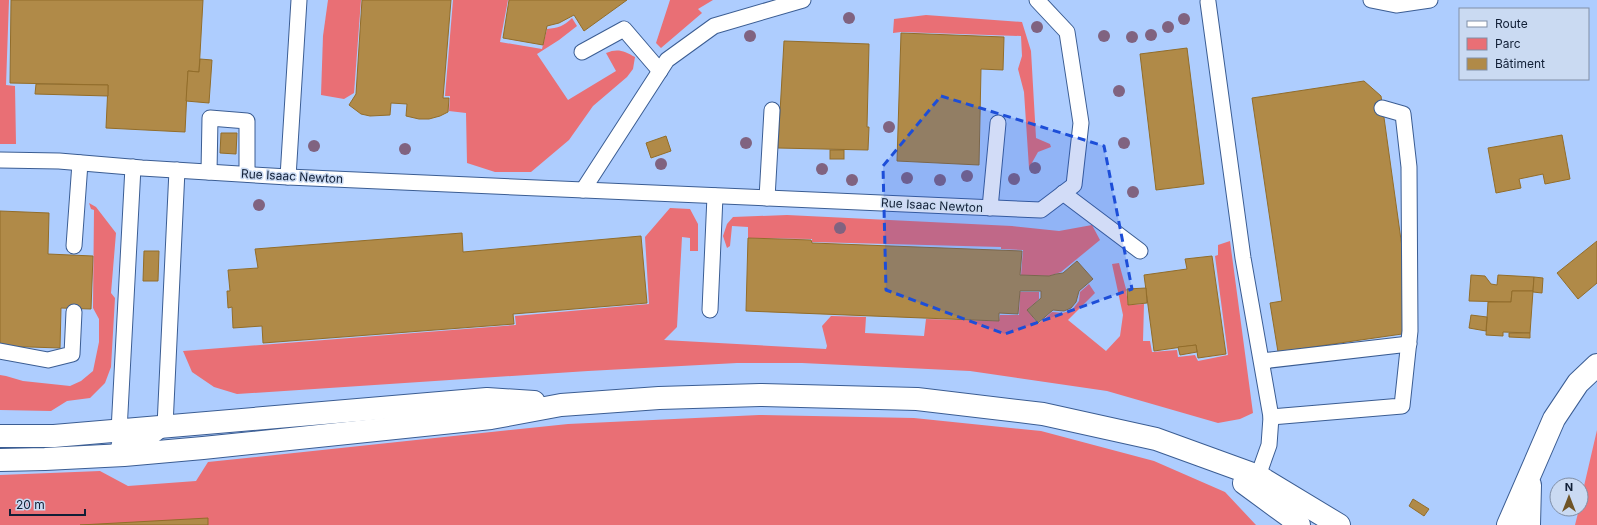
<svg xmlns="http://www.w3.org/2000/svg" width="1597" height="525" font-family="Inter,sans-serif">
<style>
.green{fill:#e96f75}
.forest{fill:#ef7379}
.building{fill:#b08a48;stroke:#926d2a}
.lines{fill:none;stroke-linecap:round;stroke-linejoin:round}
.lane-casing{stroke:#3b5d93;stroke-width:17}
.secondary-casing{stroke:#3b5d93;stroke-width:24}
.lane{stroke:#fff;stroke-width:15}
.secondary{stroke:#fff;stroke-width:22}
.tree{fill:#806380}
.marked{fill:#1d4ed8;fill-opacity:0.2;stroke:#1d4ed8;stroke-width:3;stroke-dasharray:8 5;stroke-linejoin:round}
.labels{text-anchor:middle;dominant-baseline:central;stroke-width:3;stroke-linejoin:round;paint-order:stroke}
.street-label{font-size:12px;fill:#111f36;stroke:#cadaf2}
</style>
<rect width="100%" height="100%" fill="#aecdfe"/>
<g class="green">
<path d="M0,0h9l-3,85 9,1 1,58h-16z"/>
<path d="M328,0h33l-7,93 -10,6 -23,-4 2,-59z"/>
<path d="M453,0h55l-8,42 42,7 5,-20c11,-1 17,-3 25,-11l5,8 -18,14 -22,14 31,46 48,-29 -10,-18c12,-5 18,-2 29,4l-2,12 -6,8 -34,29 -24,34 -38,32h-36l-28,-9 -1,-50 -17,-2 1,-15h-5z"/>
<path d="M670,0h43l-15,9 4,4 -41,35 -5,-5z"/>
<path d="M926,15l96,7 9,29 5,87 14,6 1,3 -13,5 -9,16 -5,-76 -6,-23 4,-13 -1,-20 -120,-4 -8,1 1,-14z"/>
<path d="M89,203l7,4 20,26 -5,60 4,5 -4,69 -6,16 -15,15 -23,3 -16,10 -51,-1v-35l6,1 17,5 47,5 11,-5 12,-10 6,-29v-23l-6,-11 1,-98 -3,-1z"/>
<path d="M670,208l20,1 8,15v27h-8v-13l-8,-1 -5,90 -13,13 162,9 1,-3 -5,-20 9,-10 35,1 -1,16 59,3 2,-17 73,2 1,-6h19l1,-23h19v7l-12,11 11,14 14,-12 11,1 9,-3 7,-9 1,-9 9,-8 6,9 -27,27 38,31 14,-15 3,-21 -11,-51 7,-1 7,26 2,16 16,-1 -1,37h7l2,11 25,-2 1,7 17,-2 3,6 30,-6 -13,-99 3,-1v-10l12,-4 23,172 -13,6 -22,4 -111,-32 -137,-20 -168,-8h-65l-149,8 -351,23 -23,-7 -22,-15 -9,-21 333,-26 -1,-9 134,-12 -4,-67z"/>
<path d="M787,215l225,11 47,5 33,-6 8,15 -39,32 -12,4 -28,-1 2,-25 -22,-1v-2l-189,-5v-3l-64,-1v-11l-16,-1 -2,20 -3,2 -4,-12 4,-12 6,-7z"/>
<path d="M759,415l155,3 127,13 113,30 71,31 31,33h-1256v-50l100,-4 28,15 68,-5 12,-19 360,-38z"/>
</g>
<path class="forest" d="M1597,430v95h-22l4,-16h2v-10z"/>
<g class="building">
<path d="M11,0h192l-4,72 -11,-1 -3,61 -79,-4 2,-43 -98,-2z"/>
<path d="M362,0h89l-8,98h6l-1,14 -8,4 -11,3h-10l-13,-3 1,-12 -16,-1 -1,12 -20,1 -9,-2 -12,-9 7,-11z"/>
<path d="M509,0h118l-43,31 -10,-16 -15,8 -12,3 -4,19 -40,-7z"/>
<path d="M901,33l103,4 -1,33 -22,-1 -2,96 -82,-4z"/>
<path d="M784,41l85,3 -2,83h2l-1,23 -90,-2z"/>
<path d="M1187,48l17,136 -48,6 -16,-136z"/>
<path d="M200,59l12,1 -3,43 -23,-2 2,-30 11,1z"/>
<path d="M1364,81l17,15 26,187 -5,51 -124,18 -8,-49 12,-2 -30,-203z"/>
<path d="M36,84l72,1v11l-73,-2z"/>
<path d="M221,133h16l-1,21 -16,-1z"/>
<path d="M1562,135l8,44 -25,5 -2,-10 -24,5 2,9 -25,5 -8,-45z"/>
<path d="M666,136l5,15 -20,7 -5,-15z"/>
<rect x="830" y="150" width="14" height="9"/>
<path d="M0,211l49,2 -1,41 45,2 -2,53 -30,-1 -1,40 -60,-2z"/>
<path d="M462,233l1,19 178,-16 6,67 -134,11 1,10 -251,19 -1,-17 -29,2 -1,-21 -4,1 -1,-17h3l-2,-21 30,-2 -3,-19z"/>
<path d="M748,238l63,2 1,3 210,8 -2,24 29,1 7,-2 7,-1 14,-12 16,18 -14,12 -3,11 -5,6 -7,3 -11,-1 -15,13 -11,-13 14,-12v-7h-21l-2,23 -19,-1v8l-253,-10z"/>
<path d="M1597,241v42l-19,16 -21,-26z"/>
<path d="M144,251h15l-1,30h-15z"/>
<path d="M1212,256l14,98 -28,4 -2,-13 -42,6 -10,-76 43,-6 -2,-10z"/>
<path d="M1471,275l14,1 6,8 6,1 1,-10 36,2 -1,14h-21l-1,11 -42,-1z"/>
<path d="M1534,277l9,1 -1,15 -9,-1z"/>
<path d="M1146,288l1,15 -19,2 -1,-16z"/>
<path d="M1512,291h21l-3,42 -27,-1v4l-17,-1 2,-33h23z"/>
<path d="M1471,315l16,2 -1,14 -17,-3z"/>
<path d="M1509,333h21v5l-21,-1z"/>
<path d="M1196,345l1,7 -17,3 -2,-8z"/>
<path d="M1413,499l16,10 -5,7 -15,-10z"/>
<path d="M208,518v7h-128z"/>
</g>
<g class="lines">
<defs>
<g id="lane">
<path d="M1371,0l25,5 34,-5"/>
<path d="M1208,2l35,256 28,159"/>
<path d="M582,52l42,-23 36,42"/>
<path d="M0,160l59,1 83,7 146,9 753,33 33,-25 7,-62 -14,-91 -30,-32"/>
<path d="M209,172l1,-54 37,3v53"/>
<path d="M288,177l11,-177"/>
<path d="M583,190l84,-130 47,-34 89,-26"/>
<path d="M1063,193l77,58"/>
<path d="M767,198l5,-88"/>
<path d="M990,208l8,-85"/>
<path d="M74,246l6,-83"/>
<path d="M710,310l5,-114"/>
<path d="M0,351l48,9 24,-6 2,-42"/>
<path d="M1262,361l147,-17"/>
<path d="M119,431l14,-264"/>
<path d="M119,445c18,-1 33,-5 46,-19l12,-256"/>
<path d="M1258,476l11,-31 2,-28 131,-11 8,-75 -1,-164 -6,-53 -21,-6"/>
</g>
<g id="secondary">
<path d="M0,436h54l433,-37 47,3"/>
<path d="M0,460l45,-1 79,-4 79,-7 288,-30 70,-13 98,-7 101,-3 157,4 126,15 113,25 102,37 81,49"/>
<path d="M1244,483l45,33 10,9"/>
<path d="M1508,525l46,-106 24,-36 19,-18"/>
<path d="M1529,525l1,-40"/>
</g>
</defs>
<use href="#lane" class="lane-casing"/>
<use href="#secondary" class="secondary-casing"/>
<use href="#lane" class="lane"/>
<use href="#secondary" class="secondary"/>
</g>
<g class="tree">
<circle cx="849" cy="18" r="6"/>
<circle cx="1184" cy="19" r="6"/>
<circle cx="1037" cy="27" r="6"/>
<circle cx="1168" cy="27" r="6"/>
<circle cx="1151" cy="35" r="6"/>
<circle cx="750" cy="36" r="6"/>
<circle cx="1104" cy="36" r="6"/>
<circle cx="1132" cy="37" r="6"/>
<circle cx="1119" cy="91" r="6"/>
<circle cx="889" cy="127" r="6"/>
<circle cx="746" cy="143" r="6"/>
<circle cx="1124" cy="143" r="6"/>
<circle cx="314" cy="146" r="6"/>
<circle cx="405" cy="149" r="6"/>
<circle cx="661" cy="164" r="6"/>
<circle cx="1035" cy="168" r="6"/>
<circle cx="822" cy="169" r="6"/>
<circle cx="967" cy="176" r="6"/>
<circle cx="907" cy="178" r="6"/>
<circle cx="1014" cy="179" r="6"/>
<circle cx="852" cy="180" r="6"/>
<circle cx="940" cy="180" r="6"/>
<circle cx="1133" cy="192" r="6"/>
<circle cx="259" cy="205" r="6"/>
<circle cx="840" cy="228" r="6"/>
</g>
<path class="marked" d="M941,96l163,50 28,143 -127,45 -119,-44 -3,-124z"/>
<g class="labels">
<g class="street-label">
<text transform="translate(292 176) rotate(3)">Rue Isaac Newton</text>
<text transform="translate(932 205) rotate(3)">Rue Isaac Newton</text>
</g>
</g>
<rect x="1459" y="8" width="130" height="72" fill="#cadaf2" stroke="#808fa7"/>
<rect x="1467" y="21" width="20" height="6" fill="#ffffff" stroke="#808fa7"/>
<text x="1495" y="28" font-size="12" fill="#111f36">Route</text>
<rect x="1467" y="38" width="20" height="12" fill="#e96f75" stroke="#808fa7"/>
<text x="1495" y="48" font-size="12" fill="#111f36">Parc</text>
<rect x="1467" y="58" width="20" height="12" fill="#b08a48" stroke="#808fa7"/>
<text x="1495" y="68" font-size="12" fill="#111f36">Bâtiment</text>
<g transform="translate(1569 497)"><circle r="19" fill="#cadaf2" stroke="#808fa7"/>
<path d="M0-3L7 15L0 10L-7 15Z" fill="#6f5426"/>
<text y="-6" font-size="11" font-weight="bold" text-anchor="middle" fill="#111f36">N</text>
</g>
<path d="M10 509v6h75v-6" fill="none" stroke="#111f36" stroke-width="2"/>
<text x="16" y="509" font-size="12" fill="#111f36" stroke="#cadaf2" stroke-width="3" paint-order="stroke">20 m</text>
</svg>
